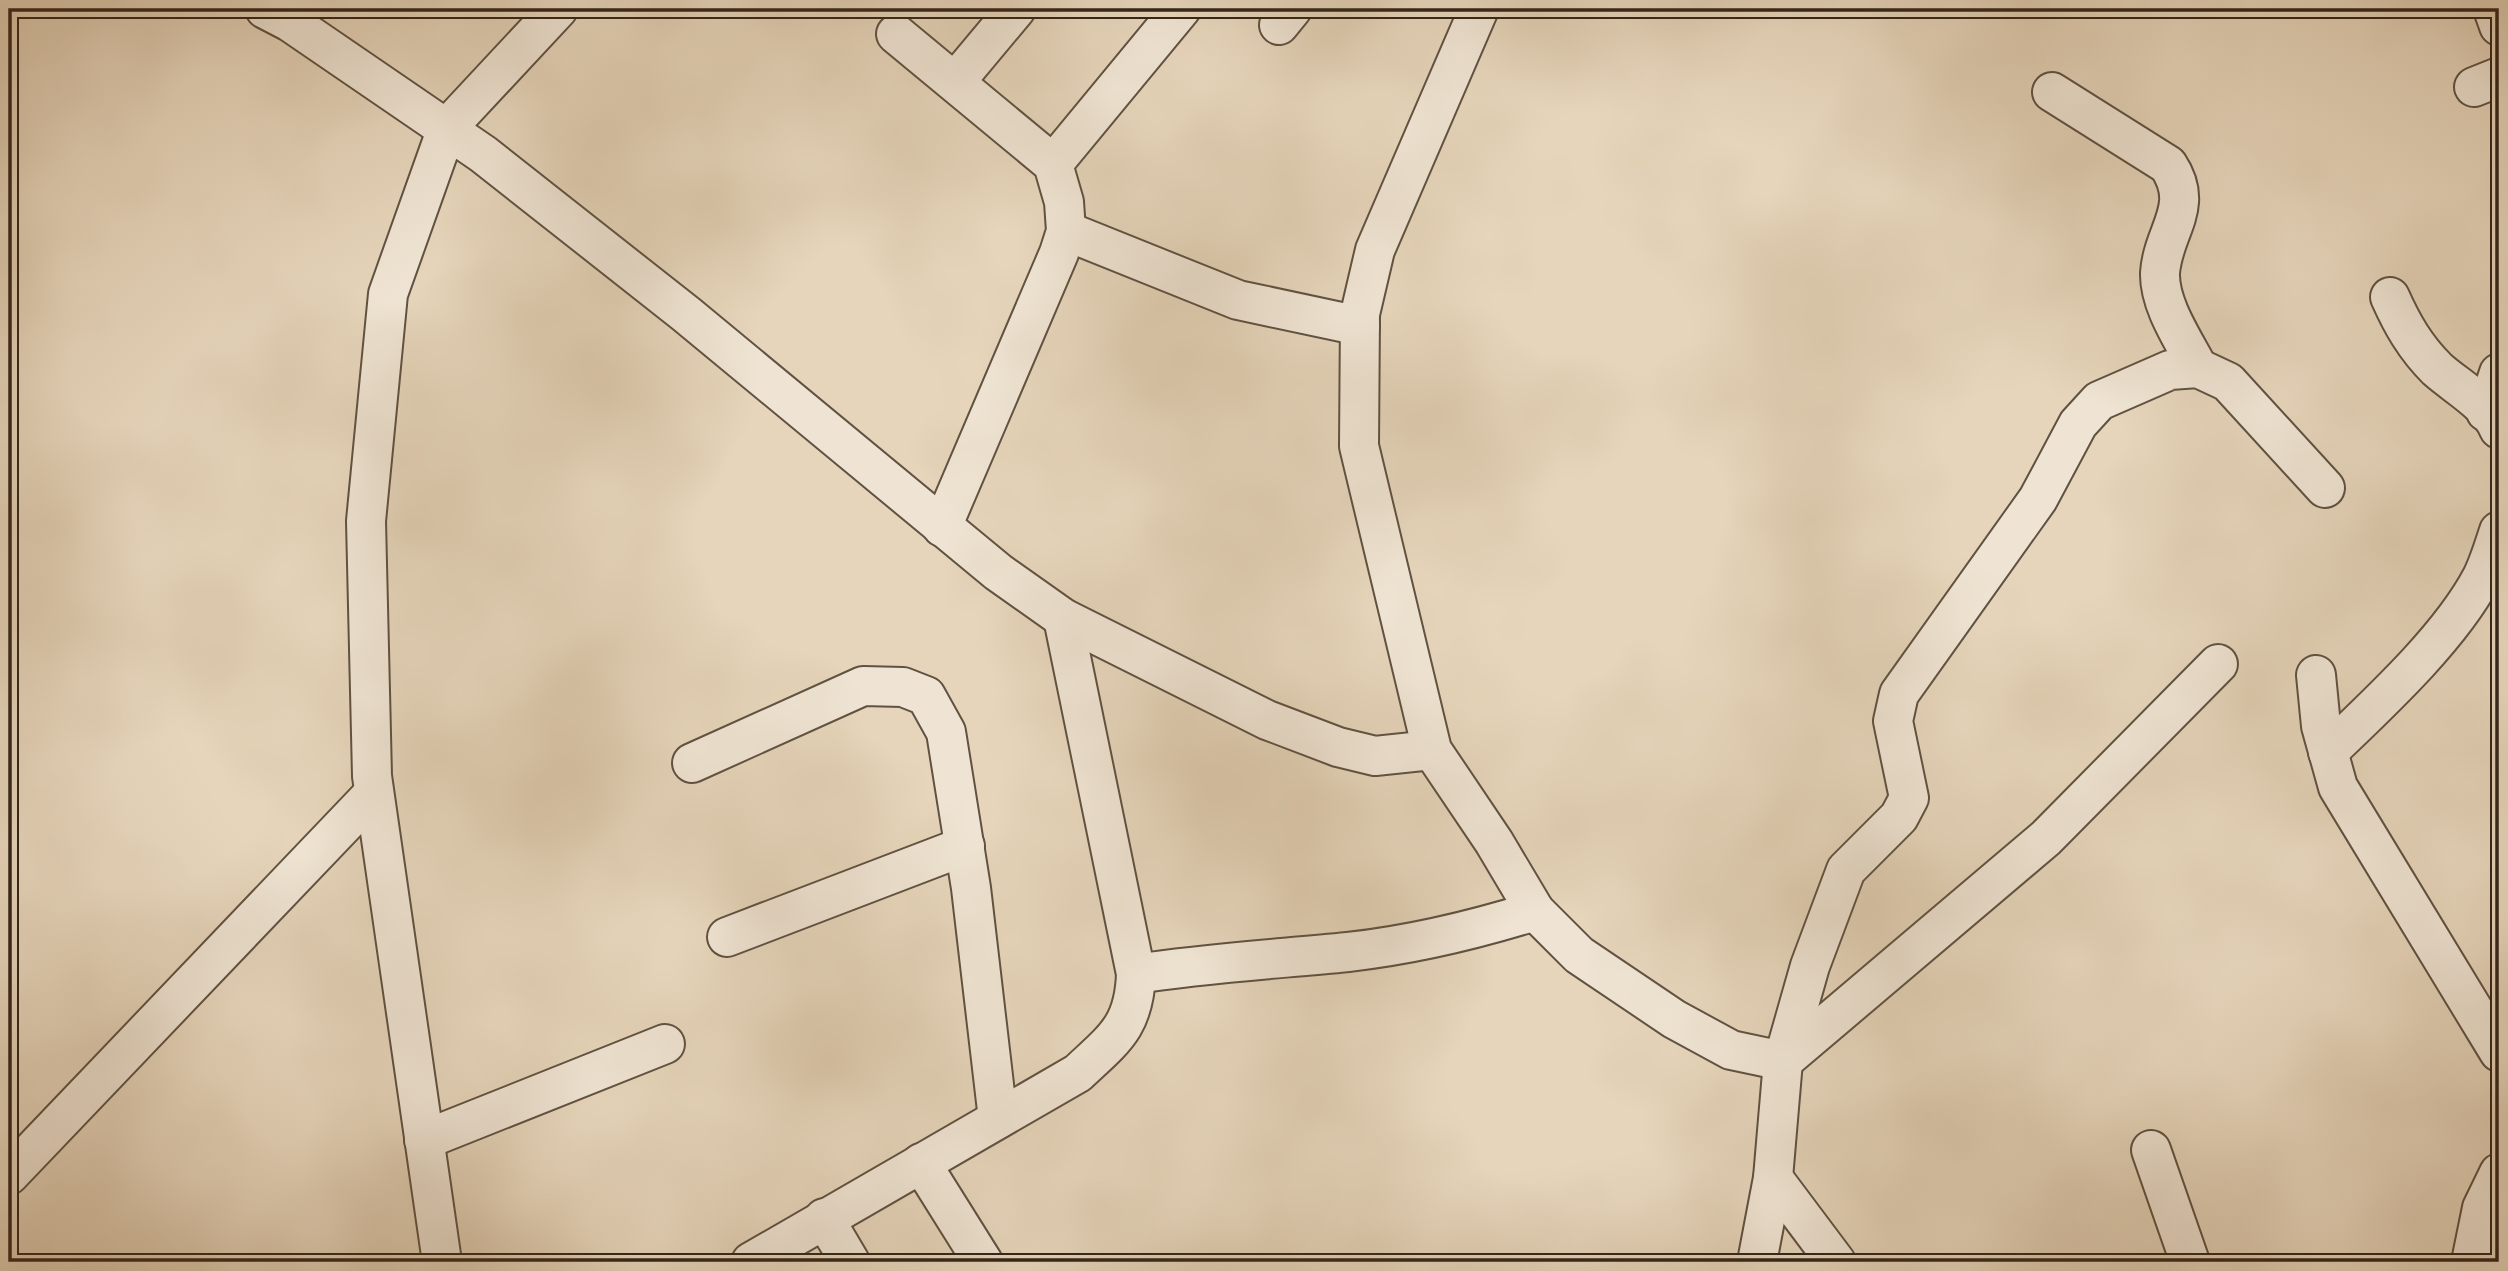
<svg xmlns="http://www.w3.org/2000/svg" width="2508" height="1271" font-family="'Old Standard TT',serif">
<style>
.lines{fill:none;stroke-linecap:round;stroke-linejoin:round}
.minor-casing{stroke:#605242;stroke-width:42}
.minor{stroke:#efe4d3;stroke-width:38}
</style>
<rect width="100%" height="100%" fill="#e6d5bb"/>
<filter id="stains"><feTurbulence type="fractalNoise" baseFrequency=".00286" numOctaves="4"/><feColorMatrix values="0 0 0 0 .2 0 0 0 0 .09 0 0 0 0 .02 0 0 0 .5 -.17"/></filter>
<radialGradient id="worn" r=".72"><stop offset=".6" stop-color="#630" stop-opacity="0"/><stop offset="1" stop-color="#630" stop-opacity=".3"/></radialGradient>
<g class="lines">
<defs>
<g id="minor">
<path d="M265,9l25,13 193,132 203,160 312,258 65,46 204,102 71,27 37,9 57,-6"/>
<path d="M1479,9l-104,241 -15,64 -1,132 73,304 62,92 41,69 44,44 95,64 57,31 52,11 263,-223 172,-174"/>
<path d="M2493,9l6,17"/>
<path d="M1279,25l13,-16"/>
<path d="M896,34l157,130 11,38 2,29 -7,22 -117,274"/>
<path d="M955,82l61,-73"/>
<path d="M2474,87l25,-10"/>
<path d="M2052,92l116,73c28,42 -5,65 -8,108 -1,32 24,68 38,95"/>
<path d="M1053,164l128,-155"/>
<path d="M1066,231l172,69 122,26"/>
<path d="M2390,297c12,27 25,50 47,72 20,18 51,34 62,60"/>
<path d="M2486,412l13,-39"/>
<path d="M2316,675l5,51 17,61 161,265"/>
<path d="M2328,752c50,-48 122,-114 154,-175 7,-14 12,-31 17,-46"/>
<path d="M692,763l171,-77 40,1 23,9 20,36 25,156 27,231"/>
<path d="M727,937l238,-91"/>
<path d="M1136,974c71,-11 141,-15 212,-22 63,-7 126,-22 187,-41"/>
<path d="M424,1140l241,-96"/>
<path d="M2151,1150l39,112"/>
<path d="M921,1163l62,99"/>
<path d="M9,1175l365,-382"/>
<path d="M1773,1178l63,84"/>
<path d="M824,1218l26,44"/>
<path d="M442,1262l-70,-486 -6,-255 22,-227 59,-166 111,-119"/>
<path d="M751,1262l327,-189c36,-34 56,-46 58,-99l-73,-356"/>
<path d="M1757,1262l16,-84 10,-117 27,-95 36,-96 53,-53 10,-19 -16,-77 6,-27 139,-195 40,-75 21,-23 71,-31 28,-2 30,14 97,106"/>
<path d="M2471,1262l11,-54 17,-35"/>
</g>
</defs>
<use href="#minor" class="minor-casing"/>
<use href="#minor" class="minor"/>
</g>
<rect width="2508" height="1271" fill="none" stroke="#e6d5bb" stroke-width="35"/>
<rect x="10" y="10" width="2487" height="1250" fill="none" stroke="#33261a" stroke-width="3.5"/>
<rect x="18" y="18" width="2473" height="1236" fill="none" stroke="#33261a" stroke-width="2"/>
<rect width="100%" height="100%" filter="url(#stains)"/>
<rect width="100%" height="100%" fill="url(#worn)"/>
</svg>
